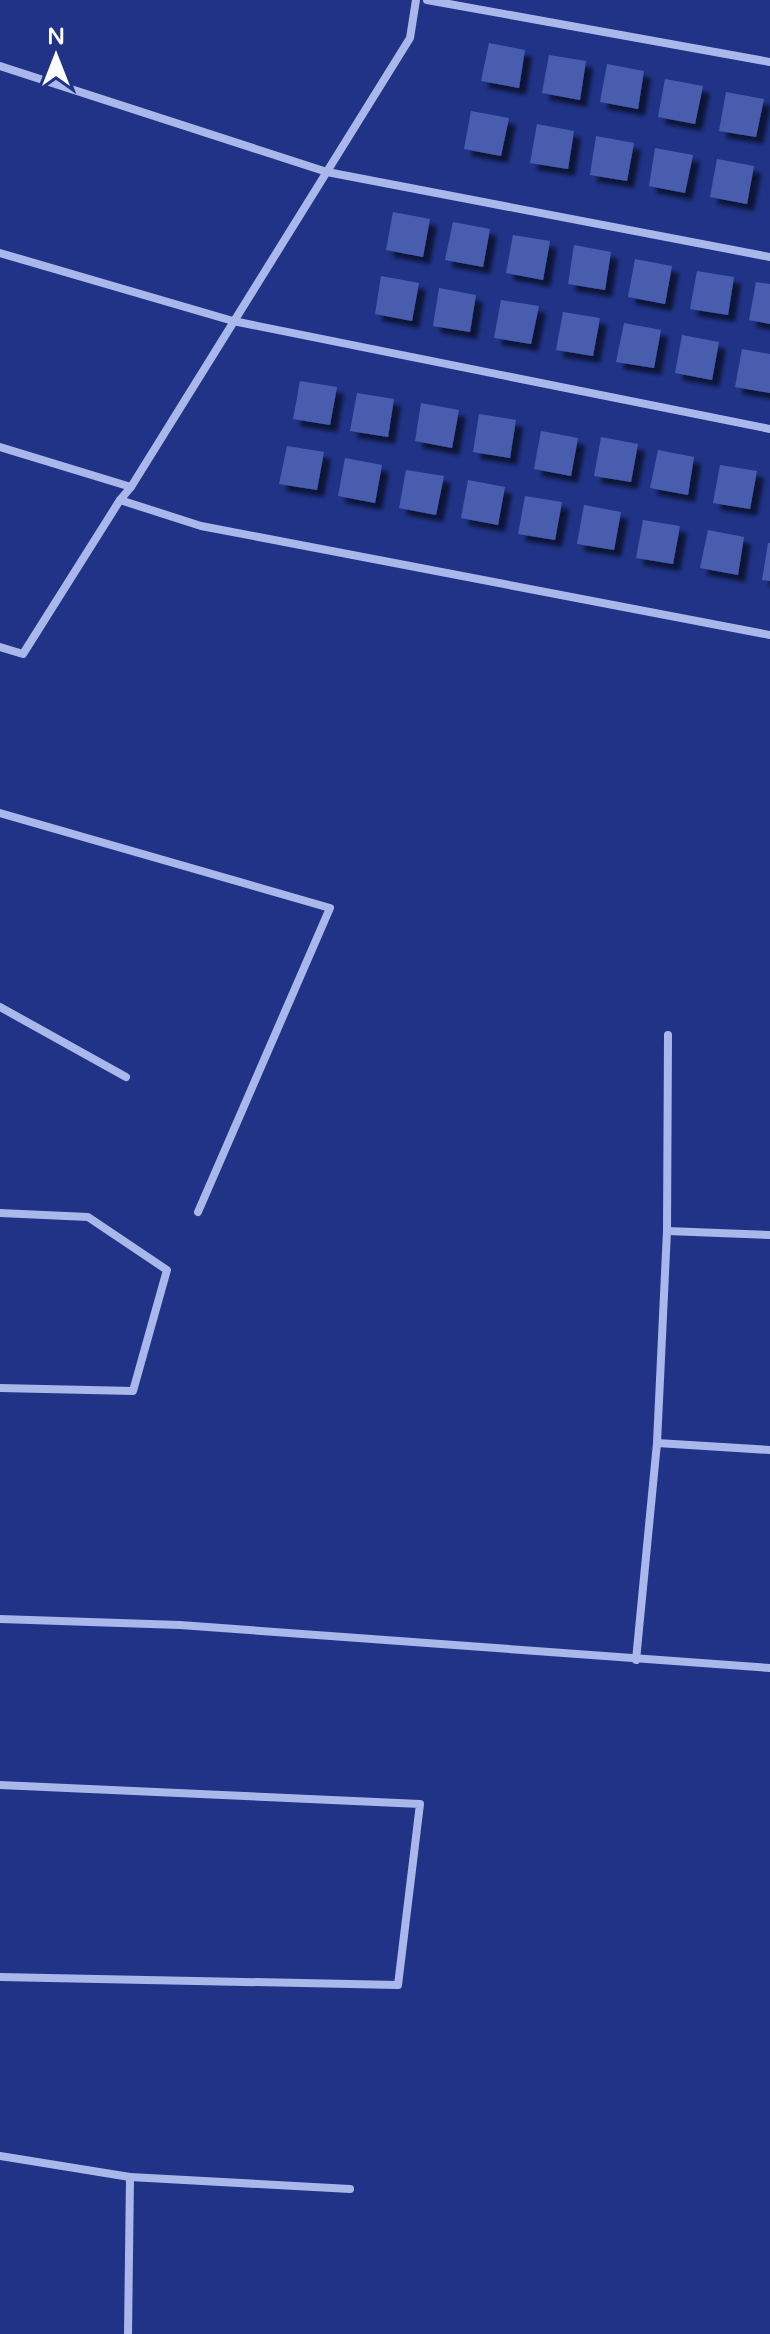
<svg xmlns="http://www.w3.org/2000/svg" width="770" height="2334" font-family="'Varela Round',sans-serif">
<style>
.building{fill:#495daf;filter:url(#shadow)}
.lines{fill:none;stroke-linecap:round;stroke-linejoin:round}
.street{stroke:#aab7ea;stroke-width:8}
</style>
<defs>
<filter id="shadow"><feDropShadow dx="7" dy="7" stdDeviation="2" flood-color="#0009"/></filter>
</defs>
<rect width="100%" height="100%" fill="#203387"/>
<g class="building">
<path d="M489,43l36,7 -6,38 -38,-7z"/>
<path d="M549,55l37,6 -6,39 -38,-7z"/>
<path d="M607,64l37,7 -6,38 -38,-7z"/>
<path d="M665,79l38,7 -8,38 -37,-7z"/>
<path d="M726,92l38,7 -8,38 -37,-6z"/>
<path d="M471,111l38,7 -8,38 -37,-7z"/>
<path d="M537,124l37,7 -6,38 -38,-6z"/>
<path d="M596,136l38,7 -7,38 -37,-6z"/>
<path d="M655,148l38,7 -8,38 -36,-7z"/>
<path d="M717,159l37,7 -7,38 -37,-7z"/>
<path d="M393,212l37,7 -7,38 -37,-7z"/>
<path d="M453,222l37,7 -7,38 -38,-7z"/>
<path d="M513,235l37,6 -7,39 -37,-7z"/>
<path d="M574,245l37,7 -6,38 -37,-6z"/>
<path d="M635,259l37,7 -7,38 -37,-7z"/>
<path d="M697,271l37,6 -6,38 -38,-6z"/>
<path d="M381,276l38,7 -7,38 -37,-7z"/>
<path d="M756,282l14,2v40l-21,-4z"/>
<path d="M439,288l37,7 -6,37 -37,-6z"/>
<path d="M501,300l38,6 -8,38 -37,-6z"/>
<path d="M563,312l37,6 -7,38 -37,-6z"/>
<path d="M624,323l37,7 -7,38 -38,-6z"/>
<path d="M682,335l37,7 -7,38 -37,-7z"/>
<path d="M742,349l28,5v39l-35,-6z"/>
<path d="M300,381l37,6 -7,38 -37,-6z"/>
<path d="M357,393l37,6 -6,38 -38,-6z"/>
<path d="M421,403l38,7 -7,38 -37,-7z"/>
<path d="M479,414l37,6 -6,38 -37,-6z"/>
<path d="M541,431l37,7 -7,38 -37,-7z"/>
<path d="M601,437l37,7 -7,38 -37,-6z"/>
<path d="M287,446l37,6 -7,38 -38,-6z"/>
<path d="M658,450l36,7 -6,38 -38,-7z"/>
<path d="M345,458l37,7 -7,38 -37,-7z"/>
<path d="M720,465l37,6 -7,38 -37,-6z"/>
<path d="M406,470l38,6 -8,39 -37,-7z"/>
<path d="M468,480l37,7 -7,38 -37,-7z"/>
<path d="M525,496l37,6 -7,38 -37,-6z"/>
<path d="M584,505l37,7 -7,38 -37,-6z"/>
<path d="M643,520l37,6 -7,38 -37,-6z"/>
<path d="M708,530l36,7 -6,38 -38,-7z"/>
<path d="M768,543h2v38l-8,-1z"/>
</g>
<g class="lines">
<g class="street">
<path d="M427,0l343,62"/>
<path d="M0,66l327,106 443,85"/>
<path d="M0,253l233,68 537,108"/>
<path d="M0,447l131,40"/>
<path d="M120,500l81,26 569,109"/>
<path d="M0,647l23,7 97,-154 11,-13 279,-449 6,-38"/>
<path d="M0,813l330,95 -132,304"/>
<path d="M0,1007l126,70"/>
<path d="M0,1213l88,4 79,53 -34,121 -133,-3"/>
<path d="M667,1231l103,4"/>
<path d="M657,1443l113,7"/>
<path d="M0,1619l180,6 590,43"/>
<path d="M636,1660l21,-217 10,-212 1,-196"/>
<path d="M0,1785l420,19 -22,181 -398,-8"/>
<path d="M0,2156l130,21"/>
<path d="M128,2334l2,-157 220,12"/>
</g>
</g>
<g transform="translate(56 56)" stroke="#203387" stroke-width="6" paint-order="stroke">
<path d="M0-6L14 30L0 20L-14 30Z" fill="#ffffff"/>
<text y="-12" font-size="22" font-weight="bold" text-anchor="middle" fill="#ffffff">N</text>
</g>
</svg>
